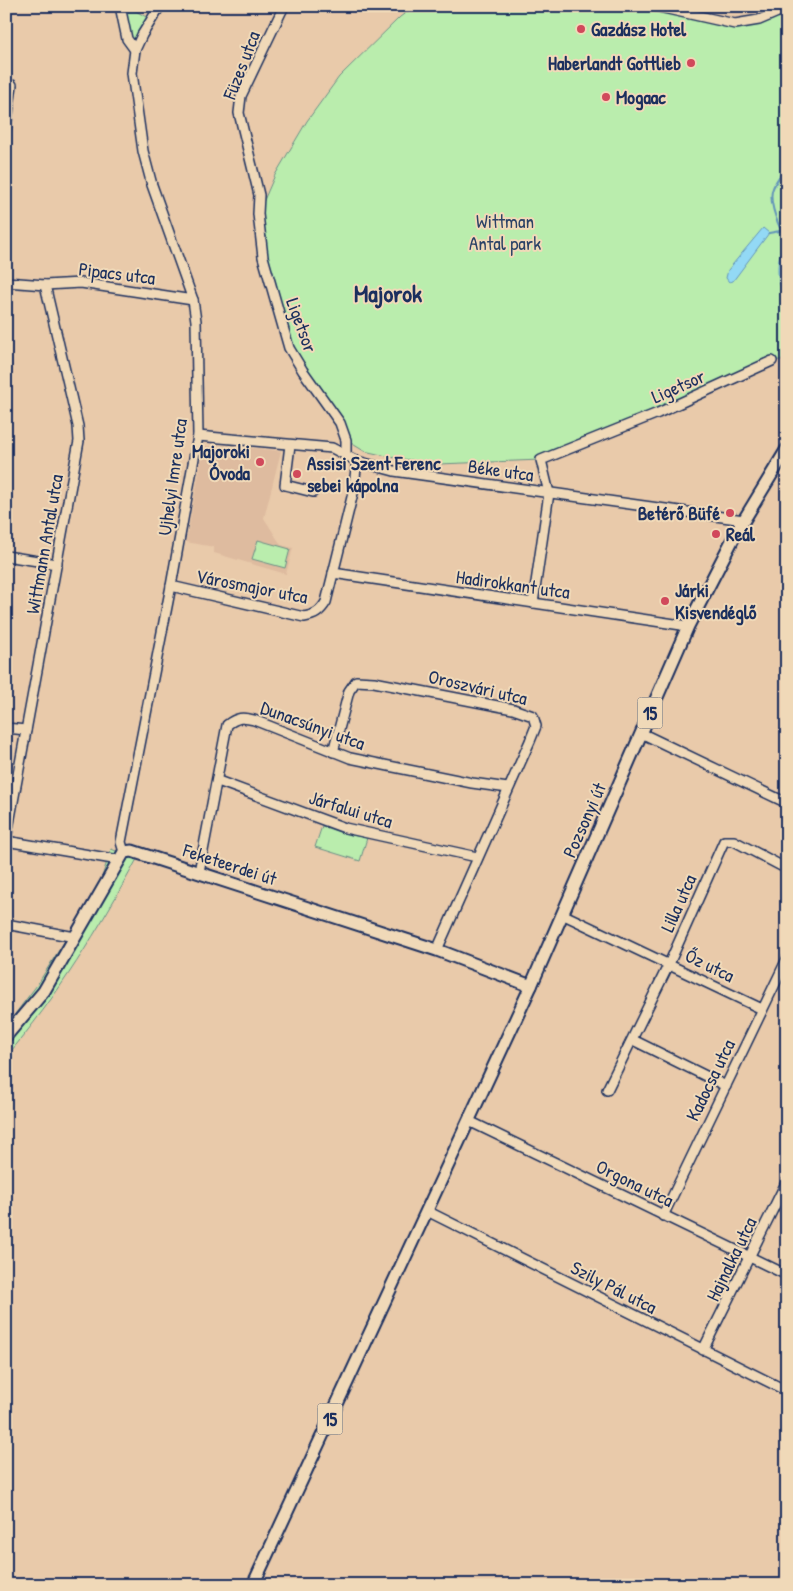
<svg xmlns="http://www.w3.org/2000/svg" width="793" height="1591" font-family="'Patrick Hand',sans-serif">
<style>
.built{fill:#debb9f}
.green{fill:#baedad;stroke:#6a8e86}
.water{fill:#93d9f5;stroke:#6395b9}
.lines{fill:none;stroke-linecap:round;stroke-linejoin:round}
.stream{stroke:#6395b9;stroke-width:2}
.minor-casing{stroke:#1b2f5e;stroke-width:12}
.major-casing{stroke:#1b2f5e;stroke-width:15}
.minor{stroke:#f0d9b8;stroke-width:9}
.major{stroke:#f0d9b8;stroke-width:11}
.poi-dot{fill:#d1495b;stroke:#f0d9b8;stroke-width:2}
.labels{text-anchor:middle;dominant-baseline:central;stroke-width:4;stroke-linejoin:round;paint-order:stroke}
.shield{fill:#f0d9b8;stroke:#5b6279;stroke-width:1}
.shield-label{font-size:18px;font-weight:bold;fill:#1b2f5e}
.poi-label{font-size:19px;font-weight:bold;fill:#1b2f5e;stroke:#f0d9b8;text-anchor:start}
.street-label{font-size:19px;fill:#1b2f5e;stroke:#f0d9b8}
.park-label{font-size:19px;fill:#2b4266;stroke:#f0d9b8}
.district-label{font-size:24px;font-weight:bold;fill:#1b2f5e;stroke:#f0d9b8}
</style>
<rect width="100%" height="100%" fill="#e9caaa"/>
<filter id="ink" filterUnits="userSpaceOnUse"><feTurbulence type="fractalNoise" baseFrequency=".02" numOctaves="2"/><feDisplacementMap in="SourceGraphic" scale="10" xChannelSelector="R" yChannelSelector="G"/><feConvolveMatrix kernelMatrix="1 2 1 2 8 2 1 2 1" color-interpolation-filters="sRGB"/></filter>
<g filter="url(#ink)">
<path class="built" d="M204,446l36,1 2,27 -1,-27 40,4 -17,67 17,27 12,3 -7,26 -72,-21v-6l-28,-5z"/>
<g class="green">
<path d="M122,6h5l21,12 -14,23 -3,-1z"/>
<path d="M415,6h239l81,18 52,-16v351l-15,2 -231,99 -102,4 -43,-6 -32,-7 -18,-11 -43,-69 -25,-60 -20,-97 17,-39 32,-54 32,-44 61,-60z"/>
<path d="M258,540l32,9 -5,19 -33,-9z"/>
<path d="M322,826l20,7 25,5 -7,23 -45,-14z"/>
<path d="M111,849l26,10c-38,70 -79,137 -131,198v-31l31,-41 34,-54 30,-51z"/>
</g>
<g class="water">
<path d="M763,228l6,5 -36,48 -4,1 -3,-4 2,-8z"/>
<path d="M787,237v66c-12,-24 -12,-43 0,-66z"/>
</g>
<g class="lines">
<g class="stream">
<path d="M787,166c-16,22 -20,26 -11,52 3,8 4,12 11,17"/>
<path d="M769,233l11,-2"/>
</g>
<defs>
<g id="minor">
<path d="M120,6l7,33 8,11"/>
<path d="M284,6l-43,90 -2,17 20,82 -1,19 5,43 26,91 14,23 37,52 6,17v14"/>
<path d="M654,6l81,18 24,-4 28,-12"/>
<path d="M6,129l6,-44"/>
<path d="M6,282l39,3 36,-2 112,17"/>
<path d="M198,436l134,12 25,13 37,10 350,49"/>
<path d="M290,445l-5,40 28,7"/>
<path d="M6,556l51,8"/>
<path d="M333,573l355,53"/>
<path d="M171,586l133,31c11,-2 16,-5 22,-15l27,-109 4,-32"/>
<path d="M533,603l16,-110 -8,-33 117,-47 114,-52"/>
<path d="M6,728l20,2"/>
<path d="M641,733l146,70"/>
<path d="M333,752l16,-61 7,-10 18,1 139,27 20,7 3,10 -6,15 -93,209"/>
<path d="M218,781l127,47 132,29"/>
<path d="M6,840l73,-399 -1,-15 -33,-141"/>
<path d="M6,841l113,19"/>
<path d="M124,852l-3,-10 50,-256 27,-150 -2,-115 -3,-21 -41,-115 -9,-34 -11,-78 3,-23 7,-15 18,-29"/>
<path d="M199,872l28,-147c10,-8 16,-8 27,-5l96,38 122,25 36,5"/>
<path d="M562,914l200,95"/>
<path d="M6,924l69,13"/>
<path d="M633,1040l93,46"/>
<path d="M607,1090l62,-126 55,-123h10l53,28"/>
<path d="M469,1121l318,154"/>
<path d="M427,1211l360,180"/>
<path d="M663,1216l124,-257"/>
<path d="M703,1350l84,-169"/>
</g>
<g id="major">
<path d="M6,1036l38,-45 80,-139 8,-1 305,99 94,36"/>
<path d="M253,1585l278,-599 157,-360 48,-93 51,-84"/>
</g>
</defs>
<use href="#minor" class="minor-casing"/>
<use href="#major" class="major-casing"/>
<use href="#minor" class="minor"/>
<use href="#major" class="major"/>
</g>
</g>
<g class="poi-dot">
<circle cx="581" cy="29" r="5"/>
<circle cx="691" cy="63" r="5"/>
<circle cx="606" cy="97" r="5"/>
<circle cx="260" cy="462" r="5"/>
<circle cx="297" cy="474" r="5"/>
<circle cx="730" cy="513" r="5"/>
<circle cx="716" cy="534" r="5"/>
<circle cx="665" cy="601" r="5"/>
</g>
<g class="labels">
<g class="shield">
<rect x="637.5" y="697.5" width="25" height="31" rx="4"/>
<rect x="317.5" y="1403.5" width="25" height="31" rx="4"/>
</g>
<g class="shield-label">
<text x="650" y="713">15</text>
<text x="330" y="1419">15</text>
</g>
<g class="poi-label">
<text x="591" y="29">Gazdász Hotel</text>
<text x="681" y="63" text-anchor="end">Haberlandt Gottlieb</text>
<text x="616" y="97">Mogaac</text>
<text x="250" y="451" text-anchor="end">Majoroki<tspan x="250" dy="22">Óvoda</tspan></text>
<text x="307" y="463">Assisi Szent Ferenc<tspan x="307" dy="22">sebei kápolna</tspan></text>
<text x="720" y="513" text-anchor="end">Betérő Büfé</text>
<text x="726" y="534">Reál</text>
<text x="675" y="590">Járki<tspan x="675" dy="22">Kisvendéglő</tspan></text>
</g>
<g class="street-label">
<text transform="translate(241 65) rotate(-69)">Füzes utca</text>
<text transform="translate(117 273) rotate(7)">Pipacs utca</text>
<text transform="translate(302 325) rotate(70)">Ligetsor</text>
<text transform="translate(678 386) rotate(-24)">Ligetsor</text>
<text transform="translate(501 470) rotate(8)">Béke utca</text>
<text transform="translate(172 477) rotate(-82)">Ujhelyi Imre utca</text>
<text transform="translate(44 544) rotate(-80)">Wittmann Antal utca</text>
<text transform="translate(513 584) rotate(8)">Hadirokkant utca</text>
<text transform="translate(252 586) rotate(11)">Városmajor utca</text>
<text transform="translate(478 687) rotate(13)">Oroszvári utca</text>
<text transform="translate(313 725) rotate(20)">Dunacsúnyi utca</text>
<text transform="translate(351 809) rotate(17)">Járfalui utca</text>
<text transform="translate(584 820) rotate(-66)">Pozsonyi út</text>
<text transform="translate(230 864) rotate(18)">Feketeerdei út</text>
<text transform="translate(678 903) rotate(-66)">Lilla utca</text>
<text transform="translate(710 965) rotate(26)">Őz utca</text>
<text transform="translate(710 1080) rotate(-64)">Kadocsa utca</text>
<text transform="translate(635 1183) rotate(26)">Orgona utca</text>
<text transform="translate(731 1259) rotate(-64)">Hajnalka utca</text>
<text transform="translate(614 1287) rotate(27)">Szily Pál utca</text>
</g>
<g class="park-label">
<text x="505" y="221">Wittman<tspan x="505" dy="22">Antal park</tspan></text>
</g>
<g class="district-label">
<text x="388" y="293">Majorok</text>
</g>
</g>
<rect width="793" height="1591" fill="none" stroke="#f0d9b8" stroke-width="25"/>
<rect x="12" y="12" width="768" height="1566" fill="none" stroke="#1b2f5e" stroke-width="2" filter="url(#ink)"/>
</svg>
